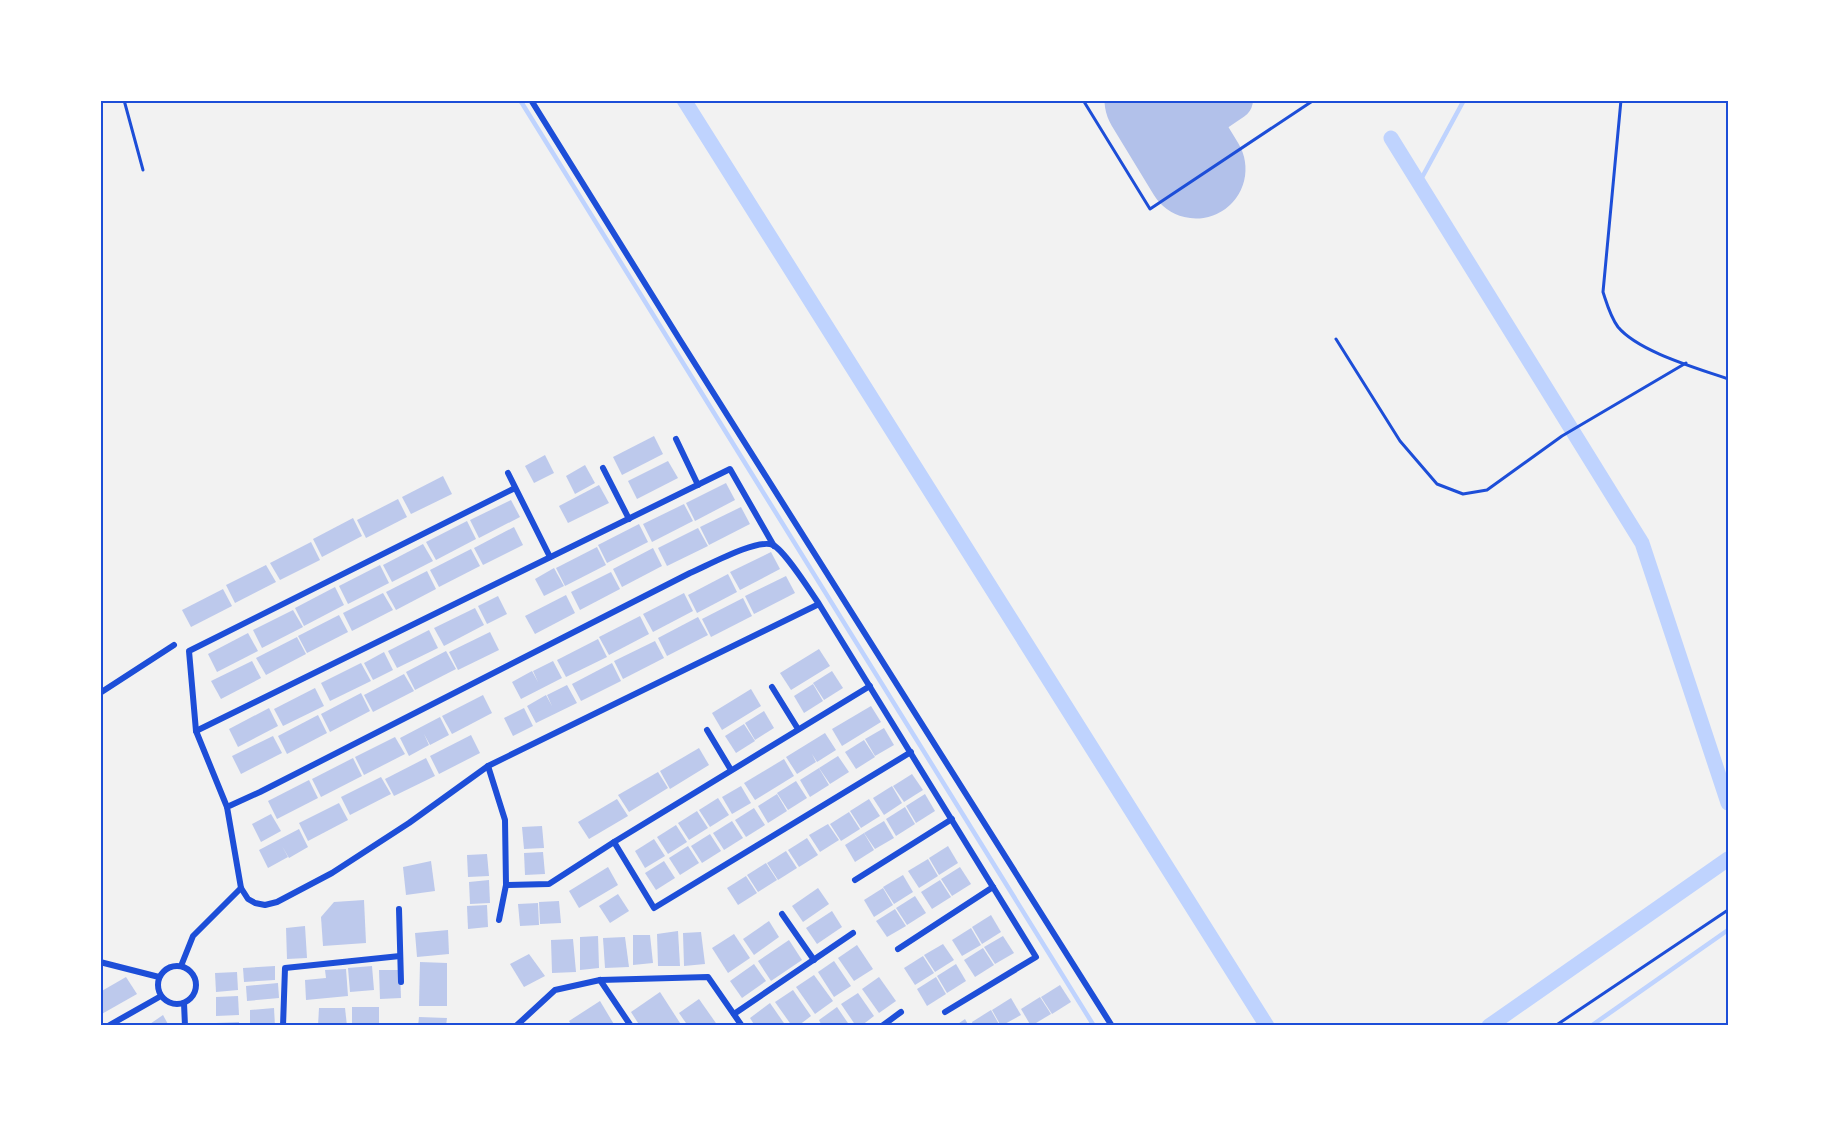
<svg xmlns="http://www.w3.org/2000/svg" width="1829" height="1126" font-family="'Source Serif 4',serif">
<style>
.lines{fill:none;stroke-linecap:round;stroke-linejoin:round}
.stream{stroke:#bfd3fe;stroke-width:4.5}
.canal{stroke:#bfd3fe;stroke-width:15}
.taxiway{stroke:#b2c1ea;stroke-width:40}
.runway{stroke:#b2c1ea;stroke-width:99}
.building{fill:#bdc9ec}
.service{stroke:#1d4ed8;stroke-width:3}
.minor{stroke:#1d4ed8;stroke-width:6}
.neatline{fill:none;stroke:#1d4ed8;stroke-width:2}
</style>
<rect width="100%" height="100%" fill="#f2f2f2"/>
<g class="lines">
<g class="stream">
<path d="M520,100l574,926"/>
<path d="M1419,183l45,-83"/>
<path d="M1591,1026l137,-96"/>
</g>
<g class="canal">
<path d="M684,100l583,926"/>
<path d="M1391,138l251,405 86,260"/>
<path d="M1489,1026l239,-167"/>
</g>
<path class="taxiway" d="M1177,138l56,-38"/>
<path class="runway" d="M1154,100l42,69"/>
</g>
<g class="building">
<path d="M654,436l9,18 -41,21 -9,-18z"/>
<path d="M545,455l9,18 -20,10 -9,-17z"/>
<path d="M668,461l10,17 -41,21 -9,-18z"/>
<path d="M585,465l10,18 -20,11 -9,-18z"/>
<path d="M443,476l9,18 -41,20 -9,-17z"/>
<path d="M726,483l9,17 -40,21 -9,-18z"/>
<path d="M599,485l10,18 -41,20 -9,-17z"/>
<path d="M398,499l9,18 -41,21 -9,-18z"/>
<path d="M511,500l9,17 -41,21 -9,-18z"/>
<path d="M684,504l9,17 -41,21 -9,-18z"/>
<path d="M741,507l9,17 -41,21 -9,-18z"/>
<path d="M353,518l9,18 -40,21 -9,-18z"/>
<path d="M467,521l9,18 -40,21 -10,-18z"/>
<path d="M639,524l9,18 -41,21 -9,-18z"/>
<path d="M514,527l9,18 -40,20 -9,-17z"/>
<path d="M698,528l10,18 -41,20 -9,-18z"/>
<path d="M311,542l9,18 -40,20 -10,-17z"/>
<path d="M423,544l10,17 -41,21 -9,-17z"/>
<path d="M597,547l9,18 -41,21 -9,-18z"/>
<path d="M653,548l9,18 -40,21 -9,-18z"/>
<path d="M471,549l9,17 -41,21 -9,-17z"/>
<path d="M771,552l9,17 -40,21 -10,-18z"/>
<path d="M266,565l10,17 -41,21 -9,-18z"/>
<path d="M380,565l9,18 -41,21 -9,-18z"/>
<path d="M554,568l10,18 -20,10 -9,-17z"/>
<path d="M427,571l9,18 -40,21 -10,-18z"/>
<path d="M611,572l9,17 -40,21 -9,-18z"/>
<path d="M728,574l9,18 -40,21 -9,-18z"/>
<path d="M786,576l9,17 -41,21 -9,-18z"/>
<path d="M335,587l9,18 -40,21 -9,-18z"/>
<path d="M223,589l9,17 -41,21 -9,-17z"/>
<path d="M383,593l10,17 -41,21 -9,-18z"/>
<path d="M684,593l9,18 -40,21 -10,-18z"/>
<path d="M566,595l9,18 -40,21 -10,-18z"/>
<path d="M498,596l9,18 -20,10 -9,-18z"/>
<path d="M743,598l9,18 -41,21 -9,-18z"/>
<path d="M475,608l9,17 -40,21 -10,-18z"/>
<path d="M293,610l10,17 -41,21 -9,-18z"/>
<path d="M339,615l9,17 -41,21 -9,-17z"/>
<path d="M640,616l9,18 -40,21 -10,-18z"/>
<path d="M698,617l10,18 -41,21 -9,-18z"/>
<path d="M429,630l9,18 -41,20 -9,-17z"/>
<path d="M490,632l9,18 -41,20 -9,-18z"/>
<path d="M248,633l10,18 -41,21 -9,-18z"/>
<path d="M297,637l9,17 -40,21 -10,-17z"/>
<path d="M598,639l9,18 -41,20 -9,-17z"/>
<path d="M655,641l9,17 -41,21 -9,-18z"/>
<path d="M819,649l11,17 -39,24 -11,-17z"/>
<path d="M446,651l10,18 -41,21 -9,-18z"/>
<path d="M384,652l9,18 -20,10 -9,-17z"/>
<path d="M252,661l9,17 -40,21 -10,-18z"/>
<path d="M553,661l9,17 -41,21 -9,-17 20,-11 6,11 -5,-11z"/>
<path d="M361,663l10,18 -41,20 -9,-18z"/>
<path d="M612,663l9,18 -40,20 -9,-17z"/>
<path d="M832,671l11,17 -19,12 -11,-17z"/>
<path d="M404,674l10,17 -41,21 -9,-17z"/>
<path d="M813,684l10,17 -19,12 -10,-17z"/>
<path d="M567,685l10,18 -41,20 -9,-17 19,-11 6,11 -5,-11z"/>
<path d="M315,688l9,18 -41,20 -9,-17z"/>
<path d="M751,689l10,17 -39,24 -10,-17z"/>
<path d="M361,693l9,18 -40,21 -9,-18z"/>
<path d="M483,695l9,18 -40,21 -10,-18z"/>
<path d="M871,706l10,16 -39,24 -10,-17z"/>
<path d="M269,708l9,18 -40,21 -9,-18z"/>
<path d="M524,708l9,18 -20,10 -9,-18z"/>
<path d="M764,711l10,17 -19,12 -10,-17z"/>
<path d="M318,715l9,18 -40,21 -9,-18z"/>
<path d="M440,717l9,18 -19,10 -6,-11 5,11 -20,11 -9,-18z"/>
<path d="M744,724l11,17 -19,12 -11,-17z"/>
<path d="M884,728l10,17 -19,11 -10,-17z"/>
<path d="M825,733l11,17 -19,12 -5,-8 4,8 -19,12 -11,-17z"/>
<path d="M471,735l9,18 -41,21 -9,-18z"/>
<path d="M273,736l9,17 -41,21 -9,-18z"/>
<path d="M395,737l10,17 -41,21 -9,-18z"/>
<path d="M864,740l11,17 -19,12 -11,-17z"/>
<path d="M699,748l10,17 -39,24 -10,-18z"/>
<path d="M838,756l11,16 -19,12 -11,-16z"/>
<path d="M353,758l9,18 -41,21 -9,-18z"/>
<path d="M426,758l9,18 -41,20 -9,-17z"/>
<path d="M784,759l10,17 -39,24 -11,-17z"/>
<path d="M819,768l10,17 -19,12 -10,-17z"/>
<path d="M658,772l10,16 -39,24 -11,-17z"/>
<path d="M912,774l11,16 -19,12 -11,-16z"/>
<path d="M381,777l10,17 -41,21 -9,-18z"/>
<path d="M309,780l9,18 -41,21 -9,-18z"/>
<path d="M796,781l11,17 -19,12 -11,-17z"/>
<path d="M741,786l10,17 -19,11 -10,-17z"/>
<path d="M892,786l10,17 -18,12 -11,-17z"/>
<path d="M777,794l10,17 -19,12 -10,-17z"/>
<path d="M925,794l10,17 -19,12 -10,-17z"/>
<path d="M718,798l11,17 -19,12 -11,-17z"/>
<path d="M617,799l11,17 -39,23 -11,-17z"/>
<path d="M869,799l11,17 -19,12 -11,-17z"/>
<path d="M339,803l9,17 -40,21 -9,-18z"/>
<path d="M905,807l10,17 -19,12 -10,-17z"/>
<path d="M754,808l11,17 -19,12 -11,-17z"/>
<path d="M697,811l11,17 -19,12 -11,-17z"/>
<path d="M849,812l11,17 -19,12 -11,-17z"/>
<path d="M271,814l10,17 -20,11 -9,-18z"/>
<path d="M732,821l11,17 -19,12 -11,-17z"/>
<path d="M884,821l10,17 -19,11 -11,-16z"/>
<path d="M828,824l11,16 -19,12 -11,-17z"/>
<path d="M676,825l11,17 -19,12 -11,-17z"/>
<path d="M542,826l2,22 -20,1 -2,-22z"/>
<path d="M299,829l9,18 -19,11 -7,-12 6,11 -20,11 -9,-18z"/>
<path d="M864,833l10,17 -19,12 -10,-17z"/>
<path d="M710,834l11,17 -19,12 -11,-17z"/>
<path d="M807,838l11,17 -19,12 -11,-17z"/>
<path d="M654,839l11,17 -20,12 -10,-17z"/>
<path d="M688,846l11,17 -19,12 -11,-17z"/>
<path d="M948,846l10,17 -19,12 -10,-17z"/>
<path d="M786,851l11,17 -19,12 -11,-17z"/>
<path d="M543,852l2,22 -20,1 -1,-22z"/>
<path d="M487,854l2,22 -21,1 -1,-22z"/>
<path d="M928,859l10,17 -19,12 -11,-17z"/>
<path d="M431,861l4,30 -29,4 -3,-28z"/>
<path d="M664,861l11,17 -19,12 -11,-17z"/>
<path d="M766,863l11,17 -19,12 -11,-17z"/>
<path d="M608,867l10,18 -39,23 -10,-17z"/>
<path d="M960,867l11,17 -19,12 -11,-17z"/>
<path d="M903,875l10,17 -19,12 -11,-17z"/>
<path d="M746,876l11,17 -19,12 -11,-17z"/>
<path d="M489,880l1,23 -20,1 -1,-22z"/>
<path d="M940,880l11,17 -19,12 -11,-17z"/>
<path d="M818,888l11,16 -26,18 -11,-16z"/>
<path d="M883,888l10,17 -19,12 -10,-17z"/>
<path d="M618,894l11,17 -19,12 -11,-17z"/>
<path d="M915,896l11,17 -19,12 -11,-17z"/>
<path d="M364,900l2,43 -43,3 -2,-29 13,-15z"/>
<path d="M559,901l2,22 -21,1 -1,-22z"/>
<path d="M538,903l1,22 -19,1 -2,-22z"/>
<path d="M487,905l1,22 -20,2 -1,-23z"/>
<path d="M895,909l11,17 -19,11 -11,-16z"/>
<path d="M832,911l10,16 -25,17 -11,-16z"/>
<path d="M991,915l10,17 -19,12 -10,-17z"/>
<path d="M769,921l10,16 -25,18 -11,-16z"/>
<path d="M305,926l2,32 -20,1 -1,-31z"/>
<path d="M971,928l10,17 -19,11 -10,-16z"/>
<path d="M448,930l1,24 -32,3 -2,-24z"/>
<path d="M678,931l2,35h-22l-1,-32z"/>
<path d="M701,932l4,32 -21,2 -1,-33z"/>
<path d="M734,934l16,24 -22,15 -16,-25z"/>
<path d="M633,935h17l3,28 -20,2z"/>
<path d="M598,936l1,32 -19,2v-33z"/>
<path d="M1003,936l11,17 -19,11 -11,-17z"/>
<path d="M625,937l4,30 -24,1 -2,-30z"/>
<path d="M573,939l3,33 -24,1 -1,-33z"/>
<path d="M789,940l13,20 -31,21 -13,-20z"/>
<path d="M943,944l11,16 -19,12 -11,-17z"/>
<path d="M857,945l16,24 -19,12 -16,-23z"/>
<path d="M983,948l11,17 -19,12 -11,-17z"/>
<path d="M529,954l16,22 -21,11 -14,-23z"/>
<path d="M923,956l11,17 -19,12 -11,-17z"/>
<path d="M834,961l17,25 -17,11 -16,-25z"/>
<path d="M420,962l27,1v43h-28z"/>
<path d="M754,964l12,17 -24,17 -12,-17z"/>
<path d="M956,964l10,17 -19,12 -10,-17z"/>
<path d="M275,966v14l-31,2 -1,-14z"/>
<path d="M372,966l2,24 -24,2 -2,-24z"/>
<path d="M346,969l2,27 -42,4 -1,-20 21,-2 -1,-8z"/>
<path d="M379,970h21l1,28 -21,1z"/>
<path d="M237,972l1,18 -22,2 -1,-19z"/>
<path d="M814,975l19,26 -18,13 -19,-27z"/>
<path d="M126,977l11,17 -37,21v-23z"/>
<path d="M879,977l17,24 -17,12 -17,-24z"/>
<path d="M936,977l10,17 -19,12 -10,-17z"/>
<path d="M278,983l1,15 -32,3 -1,-15z"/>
<path d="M1060,985l11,17 -19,12 -11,-17z"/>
<path d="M793,990l18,26 -13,10h-6l-17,-24z"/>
<path d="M660,992l20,31 -5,3h-35l-9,-14z"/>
<path d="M858,993l16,23 -13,10h-5l-15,-22z"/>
<path d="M238,996l1,19 -23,1v-19z"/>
<path d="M1040,997l11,17 -20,12 -10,-17z"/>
<path d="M1011,998l10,17 -20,11 -9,-16z"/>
<path d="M699,999l19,27h-30l-9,-13z"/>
<path d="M600,1001l15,25h-43l-3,-5z"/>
<path d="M770,1003l16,23h-31l-5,-8z"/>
<rect x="352" y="1007" width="27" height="19"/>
<path d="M837,1007l13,19h-28l-3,-6z"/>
<path d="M274,1008l1,18h-25v-16z"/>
<path d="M319,1008h26l2,18h-29z"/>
<path d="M991,1010l9,16h-27l-1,-4z"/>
<path d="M163,1015l6,11h-22z"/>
<path d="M419,1017l28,1 -1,8h-28z"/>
<path d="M965,1019l4,7h-14z"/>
<path d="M239,1022v4h-23v-3z"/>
</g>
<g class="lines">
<g class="service">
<path d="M124,100l19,70"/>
<path d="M1083,100l67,109 164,-109"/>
<path d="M1621,100l-18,192c4,12 7,24 15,35 21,25 79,41 110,52"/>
<path d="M1336,339l64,102 37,43 26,10 24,-4 75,-54 124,-73"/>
<path d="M1555,1026l173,-116"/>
</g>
<g class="minor">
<path d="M531,100l149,240 432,686"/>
<path d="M676,439l22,46"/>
<path d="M603,468l26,51"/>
<path d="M508,473l42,84"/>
<path d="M819,604l-331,162 -79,57 -77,50 -55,29 -12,3 -10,-2 -7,-4 -7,-11 -14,-81 33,-15 430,-219c17,-7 67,-35 83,-28 12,6 37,46 46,59l217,353 -91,55"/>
<path d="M772,687l26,42"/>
<path d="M100,693l74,-48"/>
<path d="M707,730l24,40"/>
<path d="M196,731l-7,-80 326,-163"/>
<path d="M488,766l17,54 1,65 -7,35"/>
<path d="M227,807l-31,-76 534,-262 44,77"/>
<path d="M614,842l40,66 257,-156"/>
<path d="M855,880l97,-61"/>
<path d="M506,885l43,-1 65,-42 256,-156"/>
<path d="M399,909l2,73"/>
<path d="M782,914l32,46"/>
<path d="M898,949l95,-62"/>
<path d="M100,962l59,15"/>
<circle cx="177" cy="985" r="19"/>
<path d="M181,966l12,-30 48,-48"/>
<path d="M600,980l31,46"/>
<path d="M184,1003l1,23"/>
<path d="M734,1014l119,-81"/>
<path d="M108,1026l53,-30"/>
<path d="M283,1026l2,-58 115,-12"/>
<path d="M516,1026l39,-36 45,-10 108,-3 34,49"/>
<path d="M882,1026l19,-14"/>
</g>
</g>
<rect width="1829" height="1126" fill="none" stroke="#ffffff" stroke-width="204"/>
<rect x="102" y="102" width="1625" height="922" class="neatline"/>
</svg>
